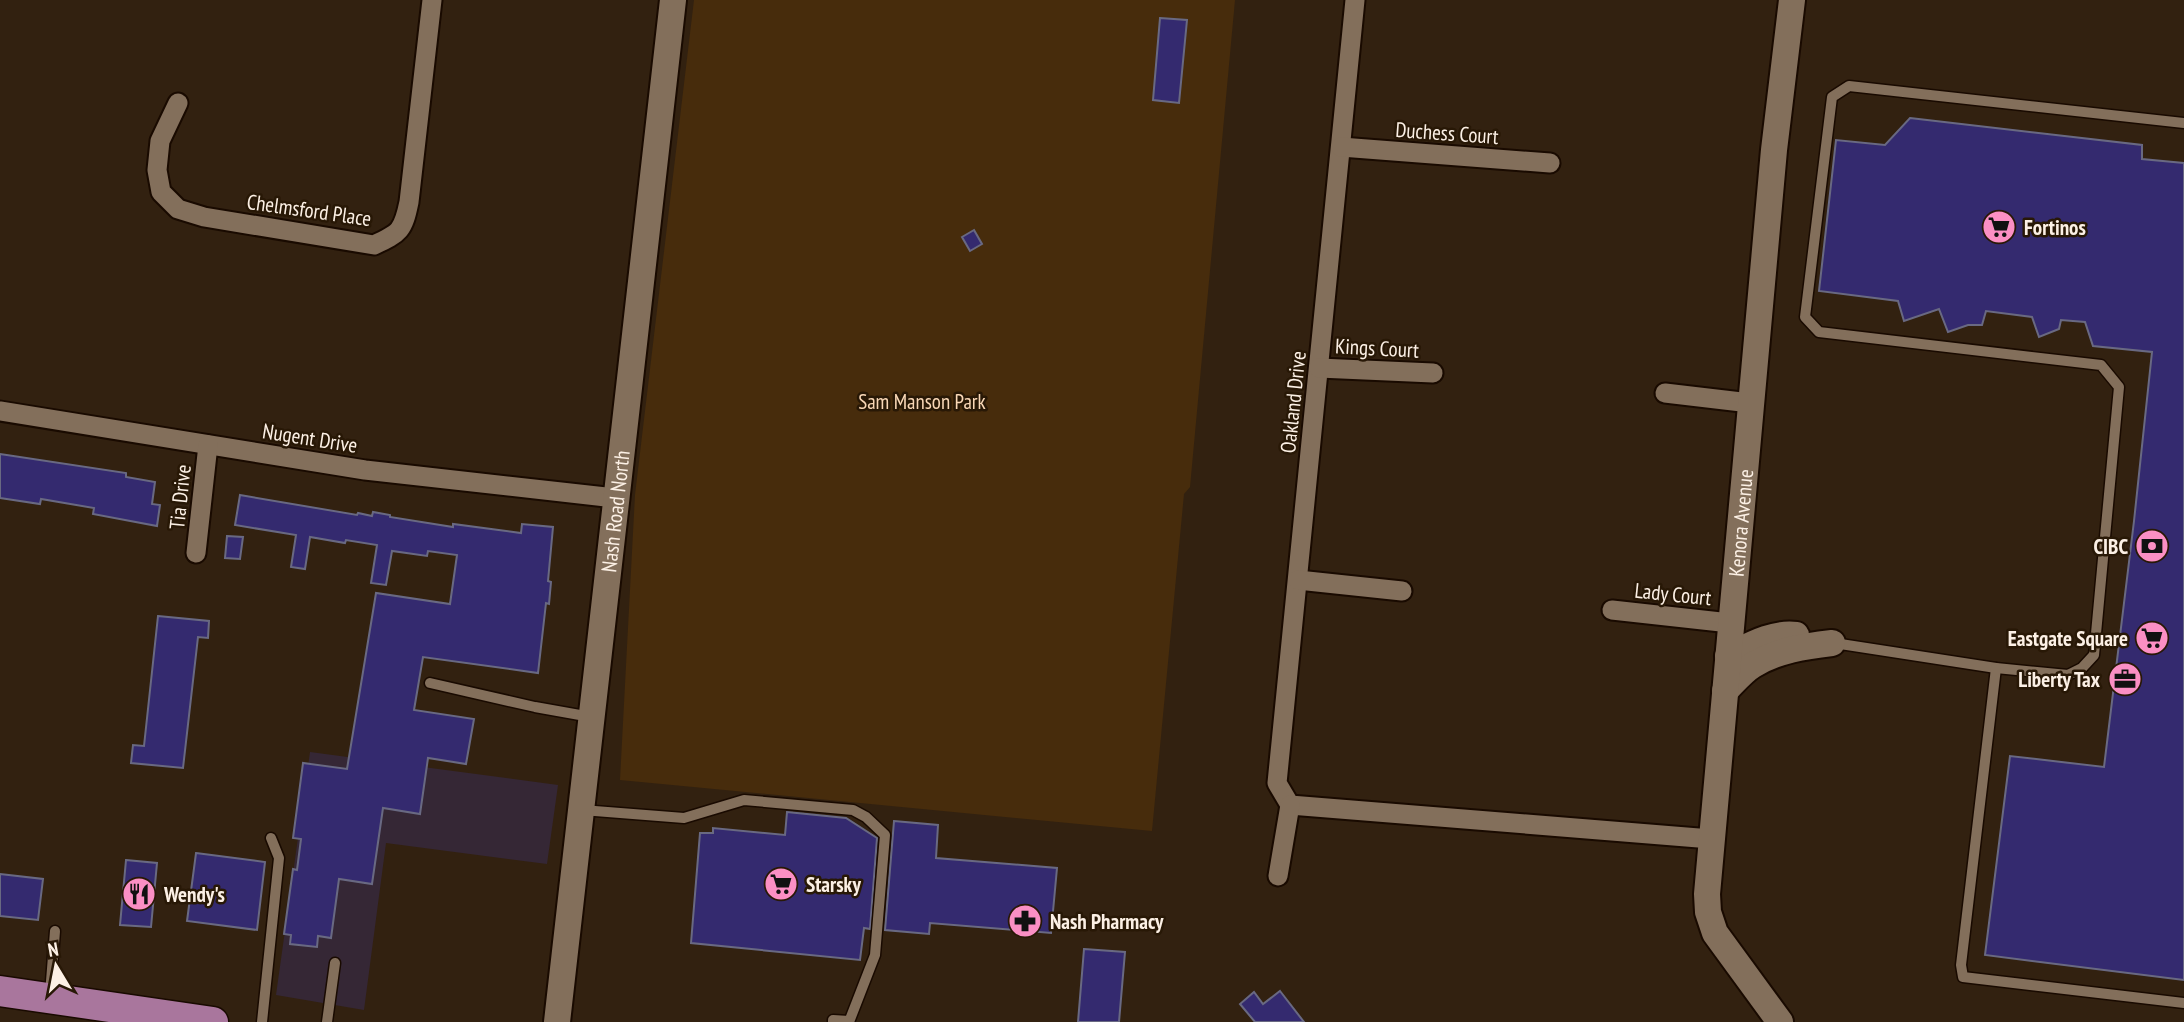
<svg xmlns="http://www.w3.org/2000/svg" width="2184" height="1022" font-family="'PT Sans Narrow',sans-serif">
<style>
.industrial{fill:#352735}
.green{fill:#472c0c}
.building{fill:#342a6f;stroke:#696982;stroke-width:2}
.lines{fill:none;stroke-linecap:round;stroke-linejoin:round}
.lane-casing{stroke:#190a00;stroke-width:13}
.street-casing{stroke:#190a00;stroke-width:23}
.secondary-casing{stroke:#190a00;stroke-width:30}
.primary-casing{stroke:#190a00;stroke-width:33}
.lane{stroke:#836f5b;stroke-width:10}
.street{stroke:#836f5b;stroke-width:19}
.secondary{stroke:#836f5b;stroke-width:26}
.primary{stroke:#a9769d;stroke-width:30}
.labels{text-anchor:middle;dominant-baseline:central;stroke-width:5;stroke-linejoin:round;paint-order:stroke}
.street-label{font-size:21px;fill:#fcf0e5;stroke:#281806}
.poi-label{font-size:21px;font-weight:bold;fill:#fcf0e5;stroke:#281806;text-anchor:start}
.park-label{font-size:21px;fill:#f9d7b6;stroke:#281806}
</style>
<rect width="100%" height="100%" fill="#322110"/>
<path class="industrial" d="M310,752l248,33 -11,79 -161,-21 -22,167 -88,-15z"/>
<path class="green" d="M694,0h541l-45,487 -6,7 -32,337 -532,-51 15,-285z"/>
<g class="building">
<path d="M1160,18l27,2 -8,83 -26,-3z"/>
<path d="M1910,118l232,27v14l42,4v817l-199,-25 25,-199 94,11 30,-246 18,-169 -59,-6 -8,-24 -24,-2 -2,9 -20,8 -7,-20 -46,-6 -4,14h-14l-20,7 -9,-23 -35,12 -6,-20 -79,-10 17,-151 49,5z"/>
<path d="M974,230l8,14 -12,7 -8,-14z"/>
<path d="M0,454l126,19v4l29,5 -3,22 8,1 -3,21 -64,-12 1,-6 -53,-9 -1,5 -40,-6z"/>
<path d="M240,495l117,20 1,-2 14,3 1,-4 17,3v2l63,10v-3l68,9 1,-9 31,3 -5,54 3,1 -2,22 -3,-1 -8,70 -115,-16 -9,53 60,9 -8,45 -38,-6 -8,56 -37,-6 -11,76 -33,-5 -8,59 -13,-2 -1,11 -27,-3 1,-9 -7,-1 9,-65 4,1 4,-31 -8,-1 10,-75 44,6 29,-176 74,11 7,-49 -29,-4 -1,5 -35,-5 -6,34 -15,-2 6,-38 -31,-5 -1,3 -35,-6 -5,32 -14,-2 5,-32 -61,-10z"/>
<path d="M227,536l16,1 -3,22 -15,-1z"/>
<path d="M158,616l51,5 -1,17 -10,-1 -15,131 -52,-5 2,-18 11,1z"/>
<path d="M787,812l59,6 31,20 -7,91 -6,-1 -4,32 -169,-17 9,-110h13v-5l72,7z"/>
<path d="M894,821l44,4 -2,33 121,10 -6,65 -121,-10 -1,11 -44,-4z"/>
<path d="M196,853l69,9 -8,68 -70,-9z"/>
<path d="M126,860l31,3 -6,64 -31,-2z"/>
<path d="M0,874l43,5 -5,41 -38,-4z"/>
<path d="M1084,949l41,3 -6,70h-41z"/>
<path d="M1280,991l24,31h-49l-15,-18 14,-12 9,12z"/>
</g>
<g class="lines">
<defs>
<g id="lane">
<path d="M1834,643l162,25 72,7 14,-7 12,-13 25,-268 -18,-22 -282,-33 -14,-15 27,-220 17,-11 335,37"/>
<path d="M1996,668l-35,297 2,12 221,26"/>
<path d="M430,683l105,24 56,10"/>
<path d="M582,810l102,8 60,-18 109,10 13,7 19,18 -10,120 -26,67"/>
<path d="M50,994l5,-63"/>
<path d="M262,1022l17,-164 -8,-20"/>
<path d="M327,1022l8,-59"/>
<path d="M833,1022v-2l16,1"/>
</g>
<g id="street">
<path d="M1355,0l-78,783 13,22 421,34"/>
<path d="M178,103l-18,38 -3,29 4,22 17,17 26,8 170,28c26,-12 29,-14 35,-43l23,-202"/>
<path d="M1341,147l209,16"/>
<path d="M1319,368l114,5"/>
<path d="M1665,393l85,10"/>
<path d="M0,411l365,59 250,28"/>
<path d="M196,553l12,-108"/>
<path d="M1298,580l104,11"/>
<path d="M1612,610l118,13"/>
<path d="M1278,876l12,-71"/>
</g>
<g id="secondary">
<path d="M1728,656c21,-10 44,-24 68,-21"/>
<path d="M1725,691c9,-9 18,-20 28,-26 25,-15 52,-19 79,-22"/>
<path id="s1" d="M557,1022l116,-1022"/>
<path id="s2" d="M1780,1022l-65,-89 -7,-21 -1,-18 67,-744 18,-150"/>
</g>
<path id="primary" d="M0,991l213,31"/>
</defs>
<use href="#lane" class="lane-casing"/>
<use href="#street" class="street-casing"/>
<use href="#secondary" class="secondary-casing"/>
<use href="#primary" class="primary-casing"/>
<use href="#lane" class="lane"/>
<use href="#street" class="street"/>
<use href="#secondary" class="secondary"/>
<use href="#primary" class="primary"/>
</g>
<defs>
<symbol id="supermarket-disc" viewBox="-11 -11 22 22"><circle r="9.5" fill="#fb8fc4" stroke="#281806"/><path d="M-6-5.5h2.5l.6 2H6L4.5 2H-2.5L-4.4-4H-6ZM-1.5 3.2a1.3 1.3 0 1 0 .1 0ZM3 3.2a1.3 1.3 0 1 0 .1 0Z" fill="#111"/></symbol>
<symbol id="bank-disc" viewBox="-11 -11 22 22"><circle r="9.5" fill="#fb8fc4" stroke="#281806"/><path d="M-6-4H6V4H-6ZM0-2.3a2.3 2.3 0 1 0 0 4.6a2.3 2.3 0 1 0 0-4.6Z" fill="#111"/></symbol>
<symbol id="office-disc" viewBox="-11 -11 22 22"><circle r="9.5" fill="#fb8fc4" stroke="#281806"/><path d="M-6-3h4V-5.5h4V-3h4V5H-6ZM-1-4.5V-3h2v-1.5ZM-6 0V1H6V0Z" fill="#111"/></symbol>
<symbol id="restaurant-disc" viewBox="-11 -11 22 22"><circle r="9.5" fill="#fb8fc4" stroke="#281806"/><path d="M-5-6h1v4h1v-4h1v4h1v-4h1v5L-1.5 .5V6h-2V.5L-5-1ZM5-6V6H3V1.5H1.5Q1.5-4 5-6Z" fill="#111"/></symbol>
<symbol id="pharmacy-disc" viewBox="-11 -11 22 22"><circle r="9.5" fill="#fb8fc4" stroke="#281806"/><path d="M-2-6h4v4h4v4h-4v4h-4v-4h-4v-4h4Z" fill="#111"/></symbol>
</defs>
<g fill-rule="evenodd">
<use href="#supermarket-disc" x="1980" y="208" width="38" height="38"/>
<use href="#bank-disc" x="2133" y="527" width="38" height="38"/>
<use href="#supermarket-disc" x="2133" y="619" width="38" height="38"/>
<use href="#office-disc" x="2106" y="660" width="38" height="38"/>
<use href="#supermarket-disc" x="762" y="865" width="38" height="38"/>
<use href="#restaurant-disc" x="120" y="875" width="38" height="38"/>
<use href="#pharmacy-disc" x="1006" y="902" width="38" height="38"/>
</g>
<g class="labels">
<g class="street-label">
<text transform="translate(1447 133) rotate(4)">Duchess Court</text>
<text transform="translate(309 210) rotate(8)">Chelmsford Place</text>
<text transform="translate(1377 348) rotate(3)">Kings Court</text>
<text transform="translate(1293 402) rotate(-84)">Oakland Drive</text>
<text transform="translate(310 438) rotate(9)">Nugent Drive</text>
<text transform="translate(180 497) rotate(-84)">Tia Drive</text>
<text stroke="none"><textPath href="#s1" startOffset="514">Nash Road North</textPath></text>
<text stroke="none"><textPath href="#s2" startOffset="523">Kenora Avenue</textPath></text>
<text transform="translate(1673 594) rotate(6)">Lady Court</text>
</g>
<g class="poi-label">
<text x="2024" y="227">Fortinos</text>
<text x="2128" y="546" text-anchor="end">CIBC</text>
<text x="2128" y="638" text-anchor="end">Eastgate Square</text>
<text x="2100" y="679" text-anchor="end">Liberty Tax</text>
<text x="806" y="884">Starsky</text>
<text x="164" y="894">Wendy's</text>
<text x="1050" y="921">Nash Pharmacy</text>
</g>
<g class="park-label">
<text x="922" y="401">Sam Manson Park</text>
</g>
</g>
<g transform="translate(56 966) rotate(350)" stroke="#281806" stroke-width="5" paint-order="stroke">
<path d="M0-5L12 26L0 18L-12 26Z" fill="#fcf0e5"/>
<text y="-10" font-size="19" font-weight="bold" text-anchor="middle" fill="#fcf0e5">N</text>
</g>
</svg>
